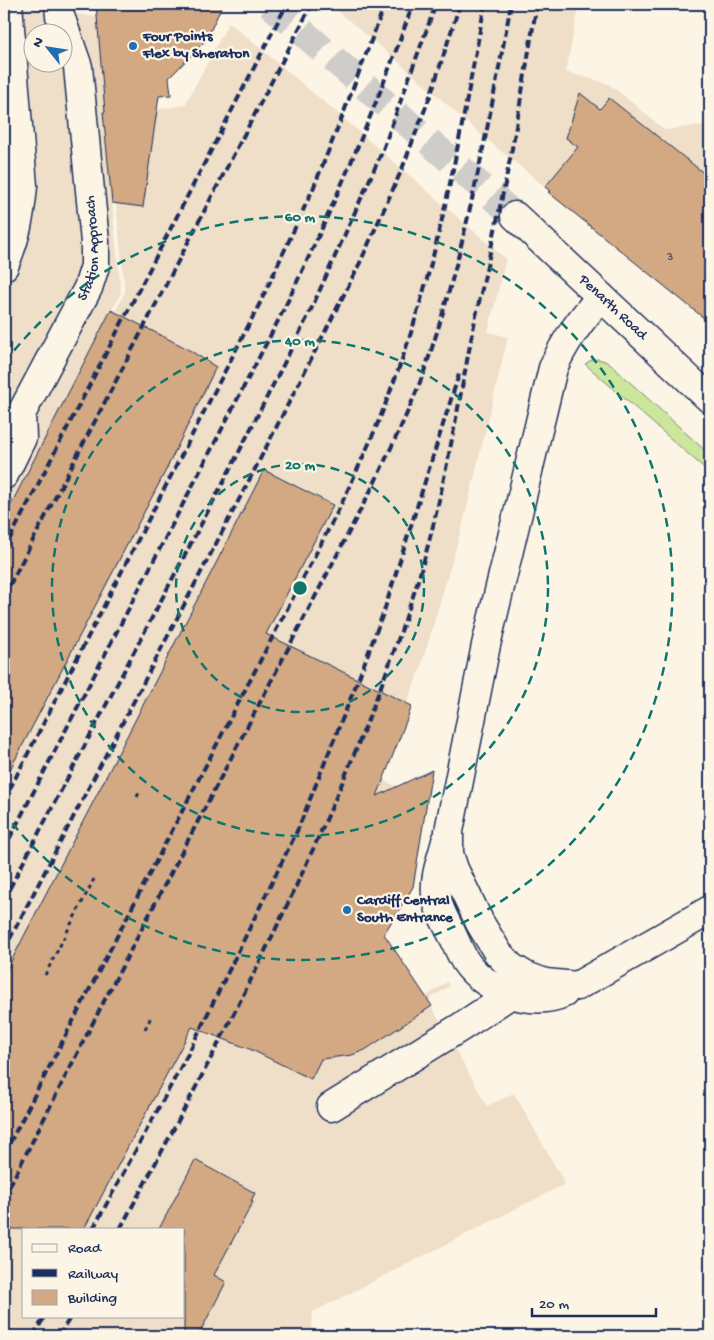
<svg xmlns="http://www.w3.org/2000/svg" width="714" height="1340" font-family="'Gochi Hand',sans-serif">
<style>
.built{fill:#efdec8;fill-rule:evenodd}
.green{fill:#cce69c;stroke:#748a7d}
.building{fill:#d2a983;stroke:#1b2f5e}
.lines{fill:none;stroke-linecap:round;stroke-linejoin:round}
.minor-tunnel{stroke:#cfcdca;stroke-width:28;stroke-dasharray:28 14;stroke-linecap:butt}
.minor-casing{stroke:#1b2f5e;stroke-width:31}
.path{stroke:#1b2f5e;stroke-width:3;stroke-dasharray:4 4;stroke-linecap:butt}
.minor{stroke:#fcf5e5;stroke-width:28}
.rail{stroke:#1b2f5e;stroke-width:4;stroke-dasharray:8 4;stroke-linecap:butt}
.ring{fill:none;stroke:#0f766e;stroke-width:2.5;stroke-dasharray:9 6}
.poi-dot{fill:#1f6fb2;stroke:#fcf5e5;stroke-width:2}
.labels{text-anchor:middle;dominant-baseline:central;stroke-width:4.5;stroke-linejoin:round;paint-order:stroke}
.number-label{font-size:12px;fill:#494e67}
.poi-label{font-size:15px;font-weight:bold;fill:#1b2f5e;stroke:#fcf5e5;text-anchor:start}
.street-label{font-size:15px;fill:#1b2f5e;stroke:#fcf5e5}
.centre{fill:#0f766e;stroke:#fcf5e5;stroke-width:2.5}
.ring-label{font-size:15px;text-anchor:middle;font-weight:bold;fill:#0f766e;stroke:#fcf5e5;stroke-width:4.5;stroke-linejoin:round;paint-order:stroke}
</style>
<rect width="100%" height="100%" fill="#fcf5e5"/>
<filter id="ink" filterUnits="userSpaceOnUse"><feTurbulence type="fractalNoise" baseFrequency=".02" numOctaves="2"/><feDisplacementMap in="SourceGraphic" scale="10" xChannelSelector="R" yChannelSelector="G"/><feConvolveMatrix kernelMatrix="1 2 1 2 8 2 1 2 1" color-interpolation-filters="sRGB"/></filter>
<g filter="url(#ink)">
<g class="built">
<path d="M4,4l93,13 9,95 -3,1 18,180 -117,225zM32,32h30v30h-30z"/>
<path d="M329,4h250l-13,68 43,12 56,46 45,-6v199l-162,-131 1,-2 -64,-52 -91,-80z"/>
<path d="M229,22l113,95 164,142 -18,73 20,5 -45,187 -43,146 -43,107 21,10 15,100 -29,47 42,62 21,-14 3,4 -22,14 59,106 27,-13 51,91 -252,128 -2,24h-307v-810l121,-234 -18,-175 78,-12zM24,1229h160v87h-160z"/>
</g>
<path class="green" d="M598,359l7,2 6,4 99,90v18l-125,-109 6,-4z"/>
<g class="building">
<path d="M96,4h127l-17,36 -37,38 2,17 -12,1 -16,111 -31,-4 -9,-91h2z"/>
<path d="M580,93l20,16 9,-11 101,80v145l-162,-131 2,-1 -5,-4 33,-40 -12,-9z"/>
<path d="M111,310l75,38 30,19 -51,105 -161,309v-263z"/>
<path d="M264,470l69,35 -67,129 146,72 -35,90 55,-26 -19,117 -29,47 48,72 -67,44 -13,5 -31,4 -10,20 -59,-29 -60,-23 -108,202h-80v-254z"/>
<path d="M195,1160l60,33 -4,8 2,1 -39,73 12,7 -28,54h-14v-107h-25z"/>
</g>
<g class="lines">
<path class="minor-tunnel" d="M270,4l245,212"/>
<defs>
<g id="minor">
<path id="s1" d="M515,216l195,183"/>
<path d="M4,266c12,-29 16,-48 19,-80l-15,-182"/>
<path d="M601,297c-20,22 -36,43 -48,71l-67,277 -37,186v23l5,15 26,54 18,30 13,14 15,9 19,7 32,3 133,-76"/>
<path id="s2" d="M4,475l18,-37 -1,-24 67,-126 7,-22v-24l-17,-175 -18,-51 -1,-12"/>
<path d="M446,841c-4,17 -12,35 -10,53 1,12 8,25 14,36 5,10 9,21 15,31 19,29 67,47 99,32"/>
<path d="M331,1107l130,-80 62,-41"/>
</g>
</defs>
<use href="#minor" class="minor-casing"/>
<g class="path">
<path d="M137,797l3,-6"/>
<path d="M45,975l49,-96"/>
<path d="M145,1029l6,-12"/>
</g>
<use href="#minor" class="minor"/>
<g class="rail">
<path d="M4,550l283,-546"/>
<path d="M4,596l308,-592"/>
<path d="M4,800l256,-497 53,-114 29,-72 43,-113"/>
<path d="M4,849l276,-532c50,-102 95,-206 133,-313"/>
<path d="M4,899l233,-443 72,-142 73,-162 54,-148"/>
<path d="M4,950l252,-483 103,-202 43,-96 30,-78 28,-87"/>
<path d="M4,1154l334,-643c19,-41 38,-80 53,-122 48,-123 69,-256 94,-385"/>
<path d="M4,1197l98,-192 272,-521c18,-39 38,-78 52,-118 40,-118 62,-240 85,-362"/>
<path d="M93,1229l95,-175 110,-225 60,-149 26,-69 76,-240"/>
<path d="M120,1229c111,-205 221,-414 294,-636 28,-87 42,-178 60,-268 12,-55 25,-111 36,-166 10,-52 18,-104 27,-155"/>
<path d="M33,1336l12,-20"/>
<path d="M59,1336l12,-20"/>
</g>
</g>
</g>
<g class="ring">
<circle cx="300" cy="588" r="124"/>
<circle cx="300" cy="588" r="248"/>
<path d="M5 362A372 372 0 1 1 5 814"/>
</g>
<g class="poi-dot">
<circle cx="133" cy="46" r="5"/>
<circle cx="347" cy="910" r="5"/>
</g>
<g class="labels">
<g class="number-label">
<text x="670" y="258">3</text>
</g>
<g class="poi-label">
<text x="143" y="37">Four Points<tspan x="143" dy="17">Flex by Sheraton</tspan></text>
<text x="357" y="901">Cardiff Central<tspan x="357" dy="17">South Entrance</tspan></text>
</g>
<g class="street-label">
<text stroke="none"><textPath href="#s2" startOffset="248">Station Approach</textPath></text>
<text stroke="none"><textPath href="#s1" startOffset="134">Penarth Road</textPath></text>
</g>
</g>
<circle cx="300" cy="588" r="8" class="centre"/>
<g class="ring-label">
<text x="300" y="221">60 m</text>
<text x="300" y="345">40 m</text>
<text x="300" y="469">20 m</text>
</g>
<rect width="714" height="1340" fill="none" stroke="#fcf5e5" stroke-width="20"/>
<rect x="10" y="10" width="694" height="1320" fill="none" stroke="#1b2f5e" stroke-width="2" filter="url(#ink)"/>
<rect x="22" y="1228" width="162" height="90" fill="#fcf5e5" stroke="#a2a6af"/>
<rect x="32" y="1244" width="25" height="8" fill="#fcf5e5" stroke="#a2a6af"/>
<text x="68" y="1252" font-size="15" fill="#1b2f5e">Road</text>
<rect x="32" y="1269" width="25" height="8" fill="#1b2f5e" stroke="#a2a6af"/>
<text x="68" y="1278" font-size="15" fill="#1b2f5e">Railway</text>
<rect x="32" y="1290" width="25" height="15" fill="#d2a983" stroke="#a2a6af"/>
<text x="68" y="1302" font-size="15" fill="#1b2f5e">Building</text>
<g transform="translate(48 48) rotate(300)"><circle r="24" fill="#fcf5e5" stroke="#a2a6af"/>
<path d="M0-4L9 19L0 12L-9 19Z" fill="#1f6fb2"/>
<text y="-8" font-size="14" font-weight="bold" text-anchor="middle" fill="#1b2f5e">N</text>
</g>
<path d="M532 1308v8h124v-8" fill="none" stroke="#1b2f5e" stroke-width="2.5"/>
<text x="539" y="1308" font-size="15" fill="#1b2f5e" stroke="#fcf5e5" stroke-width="4" paint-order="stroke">20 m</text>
</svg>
